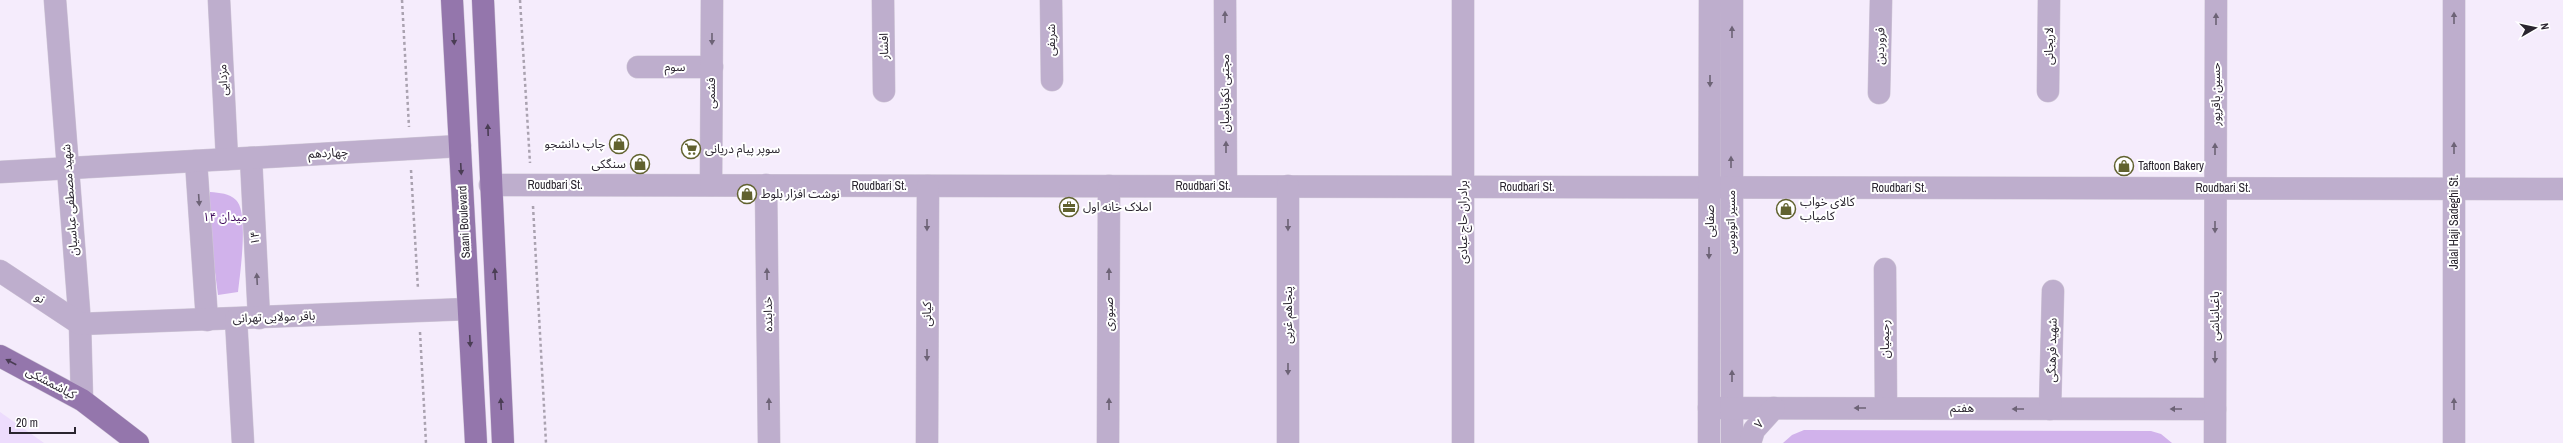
<svg xmlns="http://www.w3.org/2000/svg" width="2563" height="443" font-family="'Archivo Narrow','Noto Sans Arabic',sans-serif">
<style>
.built{fill:#eddcfd}
.green{fill:#d1b2eb}
.lines{fill:none;stroke-linecap:round;stroke-linejoin:round}
.minor-casing{stroke:#d0c8d7;stroke-width:23}
.major-casing{stroke:#d0c8d7;stroke-width:23}
.path{stroke:#aaa2b0;stroke-width:2.5;stroke-dasharray:3 3;stroke-linecap:butt}
.minor{stroke:#beaecd;stroke-width:22}
.major{stroke:#9476ac;stroke-width:22}
.oneway{fill:#6d6376}
.oneway2{fill:#4a3d54}
.labels{text-anchor:middle;dominant-baseline:central;stroke-width:4;stroke-linejoin:round;paint-order:stroke}
.street-label{font-size:12px;fill:#2a252f;stroke:#fff}
.poi-label{font-size:12px;fill:#2a252f;stroke:#fff;text-anchor:start}
.park-label{font-size:12px;fill:#3f0b5c;stroke:#fff}
</style>
<rect width="100%" height="100%" fill="#f5ecfc"/>
<path class="built" d="M0,412l44,31h-44z"/>
<g class="green">
<path d="M210,192c10,1 19,1 26,8 13,12 4,74 2,92l-20,3 -10,-75z"/>
<path d="M1804,430l347,1 10,3 11,9h-389l9,-8z"/>
</g>
<g class="lines">
<defs>
<g id="minor">
<path d="M55,0l25,324 2,76"/>
<path d="M219,0l8,159"/>
<path d="M883,0l1,91"/>
<path d="M1051,0l1,80"/>
<path d="M1225,0l1,186"/>
<path d="M1732,0v443"/>
<path d="M638,67h74"/>
<path d="M2048,91l1,-91"/>
<path d="M1879,93l2,-93"/>
<path d="M251,158l8,160"/>
<path d="M196,161l11,159"/>
<path d="M0,172l460,-26"/>
<path d="M490,185l2073,4"/>
<path d="M711,185l1,-185"/>
<path d="M766,185l3,258"/>
<path d="M1288,186v257"/>
<path d="M1885,269l1,139"/>
<path d="M0,271l80,53 388,-15"/>
<path d="M236,319l7,124"/>
<path d="M1709,408l506,1"/>
<path d="M2050,409l3,-118"/>
<path d="M927,443l1,-257"/>
<path d="M1108,443l1,-257"/>
<path d="M1463,443v-443"/>
<path d="M1709,443l1,-443"/>
<path d="M1750,443l4,-13 20,-22"/>
<path d="M2215,443l1,-443"/>
<path d="M2454,443v-443"/>
</g>
<g id="major">
<path d="M452,0l24,443"/>
<path d="M483,0l20,443"/>
<path d="M0,356l82,44 56,43"/>
</g>
</defs>
<use href="#minor" class="minor-casing"/>
<use href="#major" class="major-casing"/>
<g class="path">
<path d="M402,0l7,127"/>
<path d="M520,0l10,163"/>
<path d="M411,170l7,119"/>
<path d="M533,206l13,237"/>
<path d="M420,332l6,111"/>
</g>
<use href="#minor" class="minor"/>
<use href="#major" class="major"/>
</g>
<defs><path id="oneway-solid" d="M-6-.8H1V-3.2L6.5 0L1 3.2V.8H-6Z"/></defs>
<g class="oneway">
<use href="#oneway-solid" transform="translate(1225 17) rotate(-90)"/>
<use href="#oneway-solid" transform="translate(2454 18) rotate(-90)"/>
<use href="#oneway-solid" transform="translate(2216 19) rotate(-90)"/>
<use href="#oneway-solid" transform="translate(1732 32) rotate(-90)"/>
<use href="#oneway-solid" transform="translate(712 39) rotate(90)"/>
<use href="#oneway-solid" transform="translate(1710 81) rotate(90)"/>
<use href="#oneway-solid" transform="translate(1226 147) rotate(-90)"/>
<use href="#oneway-solid" transform="translate(2454 148) rotate(-90)"/>
<use href="#oneway-solid" transform="translate(2215 149) rotate(-90)"/>
<use href="#oneway-solid" transform="translate(1731 162) rotate(-90)"/>
<use href="#oneway-solid" transform="translate(199 200) rotate(86)"/>
<use href="#oneway-solid" transform="translate(927 225) rotate(90)"/>
<use href="#oneway-solid" transform="translate(1288 225) rotate(90)"/>
<use href="#oneway-solid" transform="translate(2215 227) rotate(90)"/>
<use href="#oneway-solid" transform="translate(1709 253) rotate(90)"/>
<use href="#oneway-solid" transform="translate(767 274) rotate(-91)"/>
<use href="#oneway-solid" transform="translate(1109 274) rotate(-90)"/>
<use href="#oneway-solid" transform="translate(257 279) rotate(-93)"/>
<use href="#oneway-solid" transform="translate(927 355) rotate(90)"/>
<use href="#oneway-solid" transform="translate(2215 357) rotate(90)"/>
<use href="#oneway-solid" transform="translate(1288 369) rotate(90)"/>
<use href="#oneway-solid" transform="translate(1732 376) rotate(-90)"/>
<use href="#oneway-solid" transform="translate(769 404) rotate(-91)"/>
<use href="#oneway-solid" transform="translate(1109 404) rotate(-90)"/>
<use href="#oneway-solid" transform="translate(2454 404) rotate(-90)"/>
<use href="#oneway-solid" transform="translate(1860 408) rotate(-180)"/>
<use href="#oneway-solid" transform="translate(2018 409) rotate(-180)"/>
<use href="#oneway-solid" transform="translate(2176 409) rotate(-180)"/>
</g>
<g class="oneway2">
<use href="#oneway-solid" transform="translate(454 39) rotate(87)"/>
<use href="#oneway-solid" transform="translate(488 130) rotate(-92)"/>
<use href="#oneway-solid" transform="translate(461 169) rotate(87)"/>
<use href="#oneway-solid" transform="translate(495 274) rotate(-93)"/>
<use href="#oneway-solid" transform="translate(470 341) rotate(87)"/>
<use href="#oneway-solid" transform="translate(11 362) rotate(-152)"/>
<use href="#oneway-solid" transform="translate(501 404) rotate(-93)"/>
</g>
<defs>
<symbol id="shop-ring" viewBox="-11 -11 22 22"><circle r="9.5" fill="#fff" stroke="#61622f" stroke-width="1.5"/><path d="M-5-2.5h2.3a2.7 3.5 0 0 1 5.4 0H5L5.5 6h-11ZM-1.5-2.5h3a1.5 2.3 0 0 0-3 0Z" fill="#61622f"/></symbol>
<symbol id="supermarket-ring" viewBox="-11 -11 22 22"><circle r="9.5" fill="#fff" stroke="#61622f" stroke-width="1.5"/><path d="M-6-5.5h2.5l.6 2H6L4.5 2H-2.5L-4.4-4H-6ZM-1.5 3.2a1.3 1.3 0 1 0 .1 0ZM3 3.2a1.3 1.3 0 1 0 .1 0Z" fill="#61622f"/></symbol>
<symbol id="office-ring" viewBox="-11 -11 22 22"><circle r="9.5" fill="#fff" stroke="#61622f" stroke-width="1.5"/><path d="M-6-3h4V-5.5h4V-3h4V5H-6ZM-1-4.5V-3h2v-1.5ZM-6 0V1H6V0Z" fill="#61622f"/></symbol>
</defs>
<g fill-rule="evenodd">
<use href="#shop-ring" x="608" y="133" width="22" height="22"/>
<use href="#supermarket-ring" x="680" y="138" width="22" height="22"/>
<use href="#shop-ring" x="629" y="153" width="22" height="22"/>
<use href="#shop-ring" x="2113" y="155" width="22" height="22"/>
<use href="#shop-ring" x="736" y="183" width="22" height="22"/>
<use href="#office-ring" x="1058" y="196" width="22" height="22"/>
<use href="#shop-ring" x="1775" y="198" width="22" height="22"/>
</g>
<g class="labels">
<g class="street-label">
<text transform="translate(1051 40) rotate(-90)">شریفی</text>
<text transform="translate(884 46) rotate(-91)">افشار</text>
<text transform="translate(1880 46) rotate(-89)">فروردین</text>
<text transform="translate(2049 46) rotate(-90)">لاریجانی</text>
<text x="675" y="67">سوم</text>
<text transform="translate(223 80) rotate(-93)">مزدایی</text>
<text transform="translate(711 93) rotate(-90)">فشمی</text>
<text transform="translate(1225 93) rotate(-90)">مجتبی نکونامیان</text>
<text transform="translate(2216 94) rotate(-90)">حسین باقرپور</text>
<text transform="translate(328 153) rotate(-3)">چهاردهم</text>
<text x="555" y="185">Roudbari St.</text>
<text x="879" y="186">Roudbari St.</text>
<text x="1203" y="186">Roudbari St.</text>
<text x="1527" y="187">Roudbari St.</text>
<text x="1899" y="188">Roudbari St.</text>
<text x="2223" y="188">Roudbari St.</text>
<text transform="translate(70 200) rotate(-94)">شهید مصطفی عباسیان</text>
<text transform="translate(1710 221) rotate(-90)">صفایی</text>
<text transform="translate(464 222) rotate(-93)">Saani Boulevard</text>
<text transform="translate(1463 222) rotate(-90)">برادران حاج عبادی</text>
<text transform="translate(1731 222) rotate(-90)">مسیر اتوبوس</text>
<text transform="translate(2454 222) rotate(-90)">Jalal Haji Sadeghi St.</text>
<text transform="translate(255 238) rotate(-93)">۱۴</text>
<text transform="translate(40 298) rotate(34)">نو</text>
<text transform="translate(768 314) rotate(-91)">خدابنده</text>
<text transform="translate(927 314) rotate(-90)">کیانی</text>
<text transform="translate(1109 314) rotate(-90)">صبوری</text>
<text transform="translate(1288 315) rotate(-90)">پنجاهم غربی</text>
<text transform="translate(2215 316) rotate(-90)">باغبانباشی</text>
<text transform="translate(274 317) rotate(-2)">باقر مولایی تهرانی</text>
<text transform="translate(1885 339) rotate(-90)">رحیمیان</text>
<text transform="translate(2052 350) rotate(-89)">شهید فرهنگی</text>
<text transform="translate(51 383) rotate(28)">کیاشمشکی</text>
<text x="1962" y="408">هفتم</text>
<text transform="translate(1759 424) rotate(-49)">۷</text>
</g>
<g class="poi-label">
<text x="605" y="144" text-anchor="end">چاپ دانشجو</text>
<text x="705" y="149">سوپر پیام دریانی</text>
<text x="626" y="164" text-anchor="end">سنگکی</text>
<text x="2138" y="166">Taftoon Bakery</text>
<text x="761" y="194">نوشت افزار بلوط</text>
<text x="1800" y="202">کالای خواب<tspan x="1800" dy="14">کامیاب</tspan></text>
<text x="1083" y="207">املاک خانه اول</text>
</g>
<g class="park-label">
<text x="225" y="217">میدان ۱۴</text>
</g>
</g>
<g transform="translate(2535 28) rotate(81)" stroke="#ffffff" stroke-width="3" paint-order="stroke">
<path d="M0-3L7 15L0 10L-7 15Z" fill="#2a252f"/>
<text y="-6" font-size="11" font-weight="bold" text-anchor="middle" fill="#2a252f">N</text>
</g>
<path d="M10 427v6h65v-6" fill="none" stroke="#2a252f" stroke-width="2"/>
<text x="16" y="427" font-size="12" fill="#2a252f" stroke="#ffffff" stroke-width="3" paint-order="stroke">20 m</text>
</svg>
